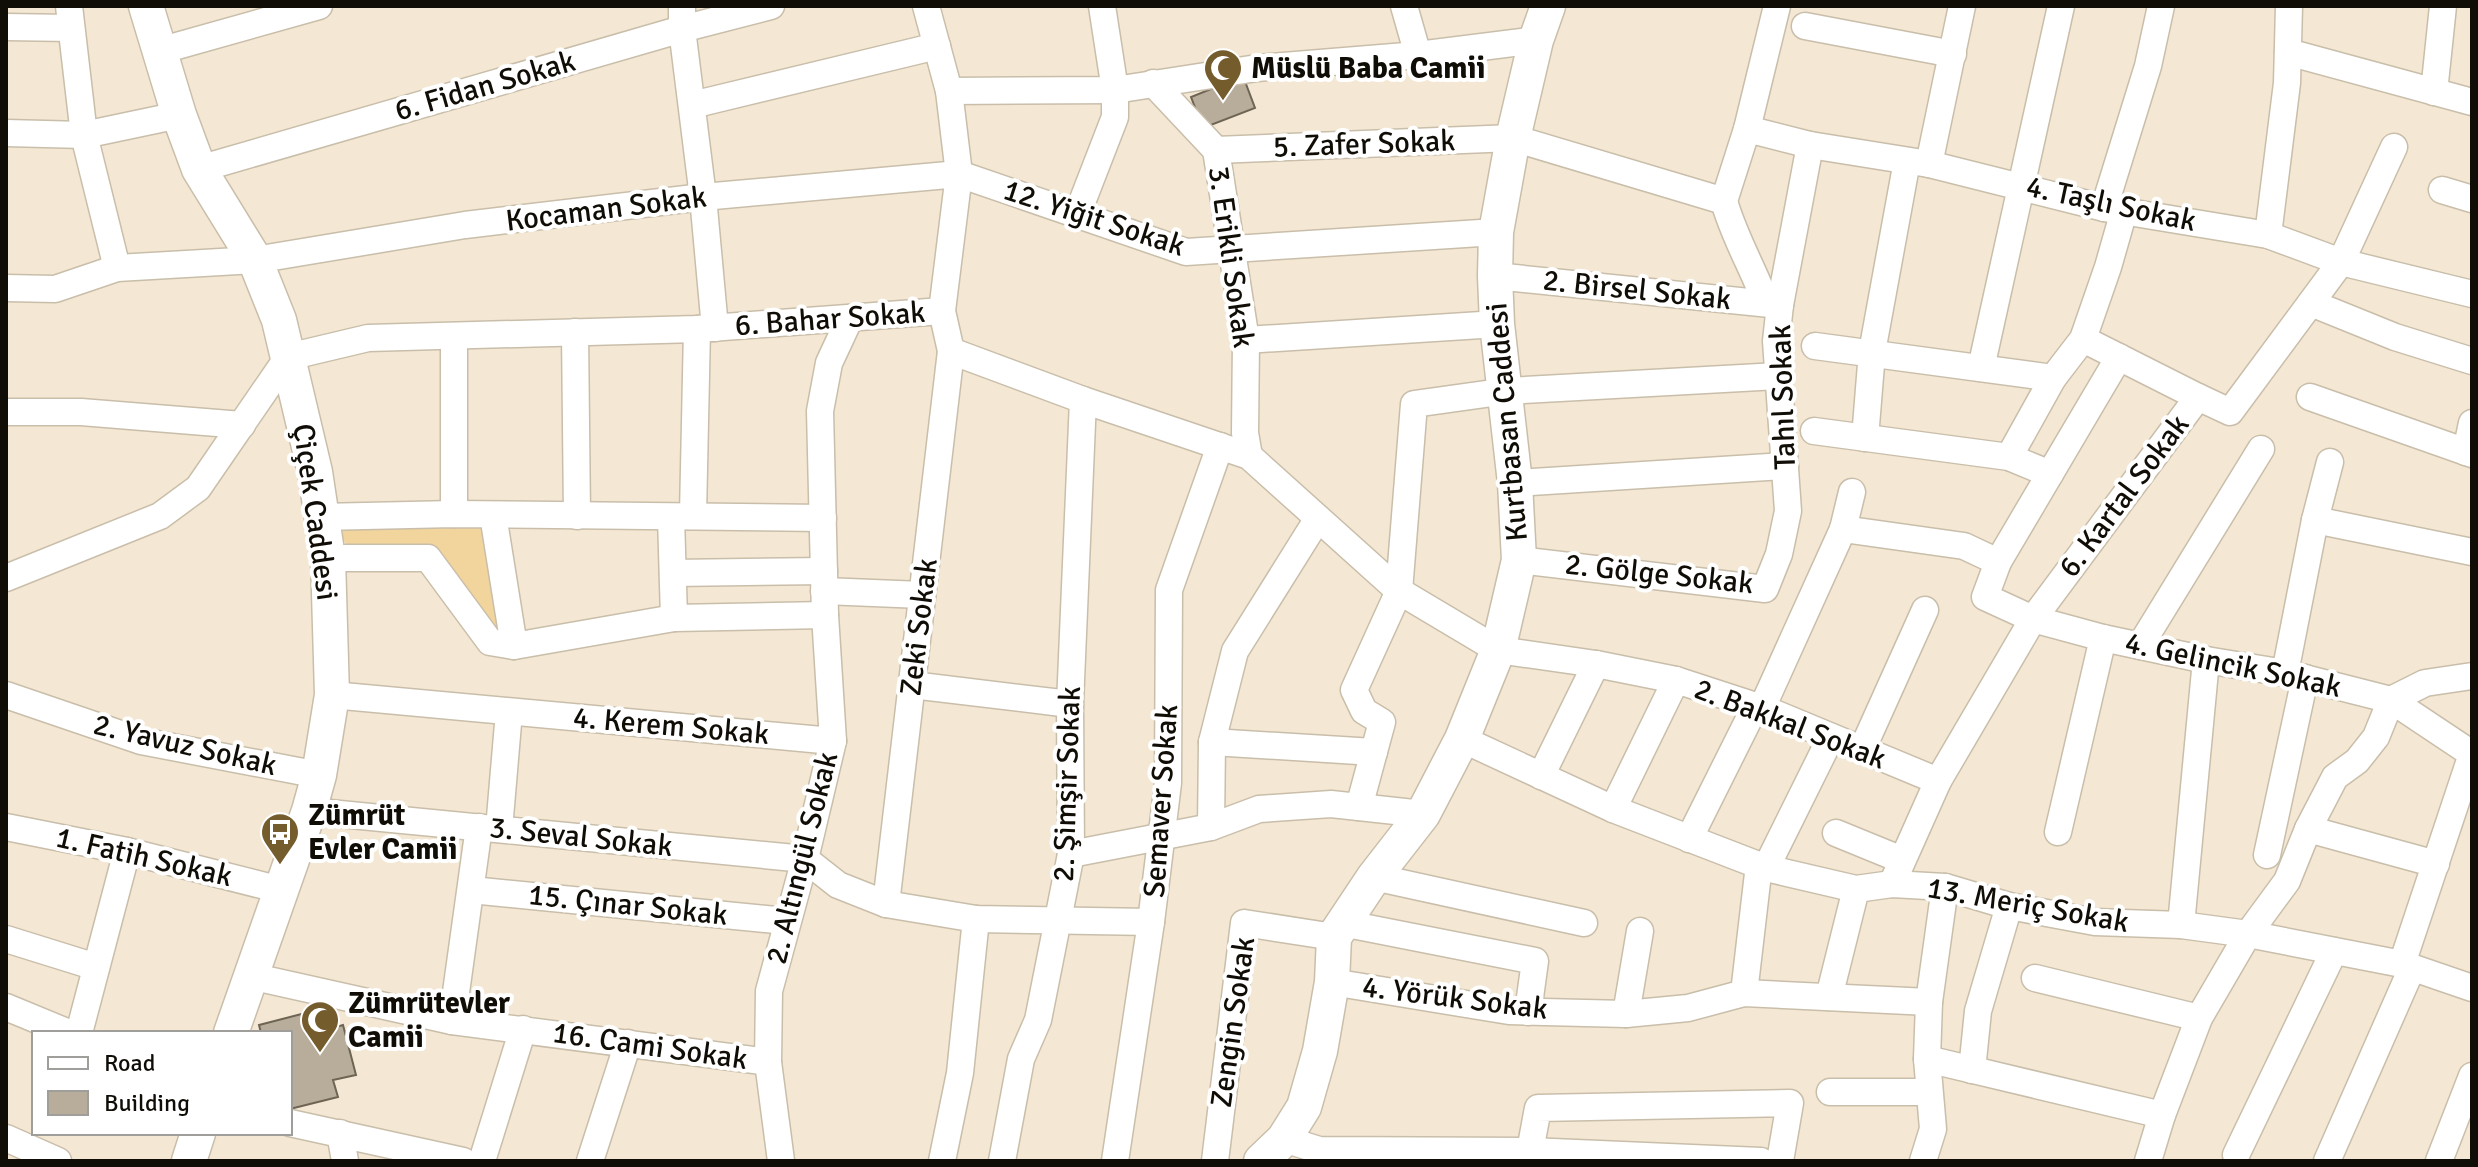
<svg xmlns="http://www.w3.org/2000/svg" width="2478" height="1167" font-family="Signika,sans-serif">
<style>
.green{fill:#f2d49d}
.building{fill:#b8ad9a;stroke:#6e6453;stroke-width:2}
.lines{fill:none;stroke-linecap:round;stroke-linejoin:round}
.minor-casing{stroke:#c9beaa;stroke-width:29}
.major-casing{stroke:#c9beaa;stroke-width:37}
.minor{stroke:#fff;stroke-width:26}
.major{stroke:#fff;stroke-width:34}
.labels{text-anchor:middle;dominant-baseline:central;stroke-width:8;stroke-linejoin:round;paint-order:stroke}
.poi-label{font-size:30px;font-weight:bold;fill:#100c06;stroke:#fff;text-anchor:start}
.street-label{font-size:30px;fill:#100c06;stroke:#fff}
</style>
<rect width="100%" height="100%" fill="#f4e8d4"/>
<path class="green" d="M489,522l16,112 -15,-5 -51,-79 -90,-3 -8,-10 3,-11z"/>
<g class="building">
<path d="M1243,76l12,32 -52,20 -12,-31z"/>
<path d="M317,1010l5,21 21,-6 13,50 -23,5 5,17 -48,12v-76h-29l-2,-8z"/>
</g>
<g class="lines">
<defs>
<g id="minor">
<path d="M69,6l15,129 33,133"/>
<path d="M682,6v23l21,168 12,131"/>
<path d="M926,6l23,85 10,83 -17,137 9,40 132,49 166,56 150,135 99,59 98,14 80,16 86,28 176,73"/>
<path d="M1404,6l14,49"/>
<path d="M1805,26l148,28"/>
<path d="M6,27l65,1"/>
<path d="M159,51l160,-45"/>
<path d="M2288,52l184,50"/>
<path d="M1153,83l63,67 30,190 -1,93 4,23"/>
<path d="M949,91l166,-1 142,-22 161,-13 118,-15"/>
<path d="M2434,92l9,-86"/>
<path d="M692,105l245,-59"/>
<path d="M1747,129l63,16 119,19 175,44 164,27 73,27 131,32"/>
<path d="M6,133l78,2 95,-20"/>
<path d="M1216,150l297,-12 211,63 23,-72 30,-123"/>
<path d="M1929,164l33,-158"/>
<path d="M199,169l483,-140 89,-23"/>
<path d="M2442,190l30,9"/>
<path d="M1724,201c10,36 29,67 42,102"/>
<path d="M2104,208l44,-142 13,-60"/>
<path d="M1077,215l38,-98v-27l-13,-84"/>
<path d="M2268,235l19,-152 2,-77"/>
<path d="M1495,276l285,29"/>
<path d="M6,288l49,1 62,-21 138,-8 210,-35 238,-28 256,-23 227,78 310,-20"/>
<path d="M2311,303l84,34 77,24"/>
<path d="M575,332l2,184"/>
<path d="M454,336v178"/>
<path d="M2083,339l115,58"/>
<path d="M1246,340l251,-16"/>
<path d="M1815,346l238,32"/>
<path d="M2119,357l-121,205 -13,35 48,22 70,19 103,22 79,13 106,27 81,54 -70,210"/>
<path d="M1981,368l80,-362"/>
<path d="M2310,397l162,57"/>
<path d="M6,412h75l161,13"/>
<path d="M1814,431l195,26 41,17"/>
<path d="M1865,438l7,-86 35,-191"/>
<path d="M2466,452l6,-29"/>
<path d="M2009,457l44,-79 30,-39 25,-72 16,-56"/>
<path d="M1515,483l270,-17"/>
<path d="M493,515l21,131"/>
<path d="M693,515l4,-186"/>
<path d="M320,517l134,-3 369,4"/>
<path d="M671,517l3,101"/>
<path d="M2315,520l157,32"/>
<path d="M1843,529l121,17 34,16"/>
<path d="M328,558h100l62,84 24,4 160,-28 151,-3"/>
<path d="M1519,560l246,29 14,-35 9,-43 -12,-170 4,-36 30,-160"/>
<path d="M673,573l151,-2"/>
<path d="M6,578l154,-62 38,-28 90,-131 80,-19 329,-9 245,-18"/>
<path d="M824,591l98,4"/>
<path d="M2140,646l121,-197"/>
<path d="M2285,673l30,-153 15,-58"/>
<path d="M912,685l158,19"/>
<path d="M6,695l135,46 178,34"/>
<path d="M332,695l501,46"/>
<path d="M1762,708l81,-179 9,-37"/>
<path d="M1462,739l151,70 153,59 90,21 36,-5 53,3 64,19 86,16 86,3 67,9 154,30 70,24"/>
<path d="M1212,742l162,10"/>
<path d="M1862,750l63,-140"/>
<path d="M1541,776l55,-112"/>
<path d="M1359,807l23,-85 -18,-11 -10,-21 45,-99 15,-187 93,-13 271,-15"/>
<path d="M1613,809l63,-129"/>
<path d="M309,811l496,48 33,26 48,19 90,15 175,3"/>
<path d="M6,827l121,24 154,39"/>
<path d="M1211,827l1,-85 23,-91 82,-131"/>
<path d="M499,829l10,-117"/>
<path d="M2308,829l128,35"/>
<path d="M2058,832l45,-194"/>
<path d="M1836,833l66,27"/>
<path d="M1689,839l67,-134"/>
<path d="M1071,854l140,-27 48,-18 72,-5 92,10"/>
<path d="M2267,855l38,-177"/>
<path d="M1766,868l65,-131"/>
<path d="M1374,877l210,46"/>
<path d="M1892,884l46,-103 95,-162 165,-222 32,15 111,-150 53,-115"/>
<path d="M471,890l315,31"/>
<path d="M886,904l65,-553"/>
<path d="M1342,923l193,38 -7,51"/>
<path d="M2181,925l25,-265"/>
<path d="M6,939l90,28"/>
<path d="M250,976l202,45 316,41"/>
<path d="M2035,978l164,40"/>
<path d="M1332,982l177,29 117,3 62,-6 56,-15 185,9"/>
<path d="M1744,993l15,-128"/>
<path d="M1829,997l27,-108"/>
<path d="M6,1007l63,26"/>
<path d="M1626,1014l14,-83"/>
<path d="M452,1021l27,-194"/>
<path d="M79,1033l48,-182"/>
<path d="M1927,1059l235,56"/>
<path d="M1972,1070l6,-59 31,-105"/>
<path d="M1830,1092h99"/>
<path d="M290,1123l173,38"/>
<path d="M340,1133l5,28"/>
<path d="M6,1138l52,23"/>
<path d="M1284,1139l35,11 211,1 231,10"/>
<path d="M1530,1151l8,-43 252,-5 -10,58"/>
<path d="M2236,1155l98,-204"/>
<path d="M482,1161l41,-132"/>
<path d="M590,1161l38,-118"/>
<path d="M781,1161l-13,-99 1,-71 36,-132 28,-118 -8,-126 -5,-204 9,-48 21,-45"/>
<path d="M942,1161l18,-88 16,-154"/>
<path d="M1002,1161l19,-102 17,-39 33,-166 -1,-150 13,-304"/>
<path d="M1115,1161l36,-239 17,-139 1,-193 51,-144"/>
<path d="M1215,1161l29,-238 90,14"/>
<path d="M1923,1161l10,-32 -6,-70 2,-57 16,-115"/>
<path d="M2148,1161l14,-46 37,-97 49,-84 39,-53 21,-52 27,-52 22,-16 19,-24 15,-37 34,-17 47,-7"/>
<path d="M2327,1161l85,-193"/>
<path d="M2439,1161l33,-85"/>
</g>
<g id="major">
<path d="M146,6l33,109 20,54 56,91 24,60 36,152 13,86 4,137 -13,80 -10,36 -78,222"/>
<path d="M189,1161l9,-28"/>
<path d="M1261,1161l23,-22 20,-32 16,-56 12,-69 2,-45 40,-60 49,-63 39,-75 36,-89 21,-90 -4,-77 -18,-159 -2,-48 1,-44 17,-94 23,-98 12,-34"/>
</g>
</defs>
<use href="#minor" class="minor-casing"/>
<use href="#major" class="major-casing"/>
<use href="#minor" class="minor"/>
<use href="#major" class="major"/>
</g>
<defs>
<symbol id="mosque-pin" viewBox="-11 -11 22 30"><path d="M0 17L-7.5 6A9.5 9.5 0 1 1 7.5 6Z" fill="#755c2d" stroke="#fff"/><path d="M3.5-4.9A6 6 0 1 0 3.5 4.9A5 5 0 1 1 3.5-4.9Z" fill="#fff"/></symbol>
<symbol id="bus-pin" viewBox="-11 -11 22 30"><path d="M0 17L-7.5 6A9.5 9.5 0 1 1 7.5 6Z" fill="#755c2d" stroke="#fff"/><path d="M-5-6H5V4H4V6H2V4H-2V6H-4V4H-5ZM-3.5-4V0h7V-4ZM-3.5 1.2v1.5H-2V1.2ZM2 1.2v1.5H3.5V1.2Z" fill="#fff"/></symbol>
</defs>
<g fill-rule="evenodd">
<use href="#mosque-pin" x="1201" y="46" width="44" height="60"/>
<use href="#bus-pin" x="258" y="810" width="44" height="60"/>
<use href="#mosque-pin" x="298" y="998" width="44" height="60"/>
</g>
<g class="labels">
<g class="poi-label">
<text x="1251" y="68">Müslü Baba Camii</text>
<text x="308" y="815">Zümrüt<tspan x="308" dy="34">Evler Camii</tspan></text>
<text x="348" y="1003">Zümrütevler<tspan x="348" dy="34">Camii</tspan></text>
</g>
<g class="street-label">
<text transform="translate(485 86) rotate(-16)">6. Fidan Sokak</text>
<text transform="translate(1364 144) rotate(-2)">5. Zafer Sokak</text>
<text transform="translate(2111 204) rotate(12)">4. Taşlı Sokak</text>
<text transform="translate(606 209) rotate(-7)">Kocaman Sokak</text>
<text transform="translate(1094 218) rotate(18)">12. Yiğit Sokak</text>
<text transform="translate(1231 257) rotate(82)">3. Erikli Sokak</text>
<text transform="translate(1637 290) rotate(6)">2. Birsel Sokak</text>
<text transform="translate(830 319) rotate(-4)">6. Bahar Sokak</text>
<text transform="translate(1783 397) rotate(-92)">Tahıl Sokak</text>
<text transform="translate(1507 422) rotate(-95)">Kurtbasan Caddesi</text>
<text transform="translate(2124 496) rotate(-53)">6. Kartal Sokak</text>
<text transform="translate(315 512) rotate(82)">Çiçek Caddesi</text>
<text transform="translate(1659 574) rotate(6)">2. Gölge Sokak</text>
<text transform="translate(919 627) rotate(-83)">Zeki Sokak</text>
<text transform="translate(2233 665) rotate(12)">4. Gelincik Sokak</text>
<text transform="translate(1790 724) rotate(21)">2. Bakkal Sokak</text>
<text transform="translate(671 726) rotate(5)">4. Kerem Sokak</text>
<text transform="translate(185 745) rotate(13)">2. Yavuz Sokak</text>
<text transform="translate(1067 784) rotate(-88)">2. Şimşir Sokak</text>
<text transform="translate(1161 801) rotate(-86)">Semaver Sokak</text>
<text transform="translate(581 837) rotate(6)">3. Seval Sokak</text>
<text transform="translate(144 857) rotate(13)">1. Fatih Sokak</text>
<text transform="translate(802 858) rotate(-76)">2. Altıngül Sokak</text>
<text transform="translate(628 905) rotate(6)">15. Çınar Sokak</text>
<text transform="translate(2028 905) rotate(10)">13. Meriç Sokak</text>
<text transform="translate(1455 998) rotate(7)">4. Yörük Sokak</text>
<text transform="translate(1233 1022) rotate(-82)">Zengin Sokak</text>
<text transform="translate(650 1046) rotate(8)">16. Cami Sokak</text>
</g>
</g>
<rect width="2478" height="1167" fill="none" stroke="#100c06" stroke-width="16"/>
<rect x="32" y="1031" width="260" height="104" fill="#ffffff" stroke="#9f9e9b" stroke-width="2"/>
<rect x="48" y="1057" width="40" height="12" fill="#ffffff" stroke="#9f9e9b" stroke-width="2"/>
<text x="104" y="1071" font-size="24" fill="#100c06">Road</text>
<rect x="48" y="1091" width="40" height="24" fill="#b8ad9a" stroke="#9f9e9b" stroke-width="2"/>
<text x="104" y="1111" font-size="24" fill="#100c06">Building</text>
</svg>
